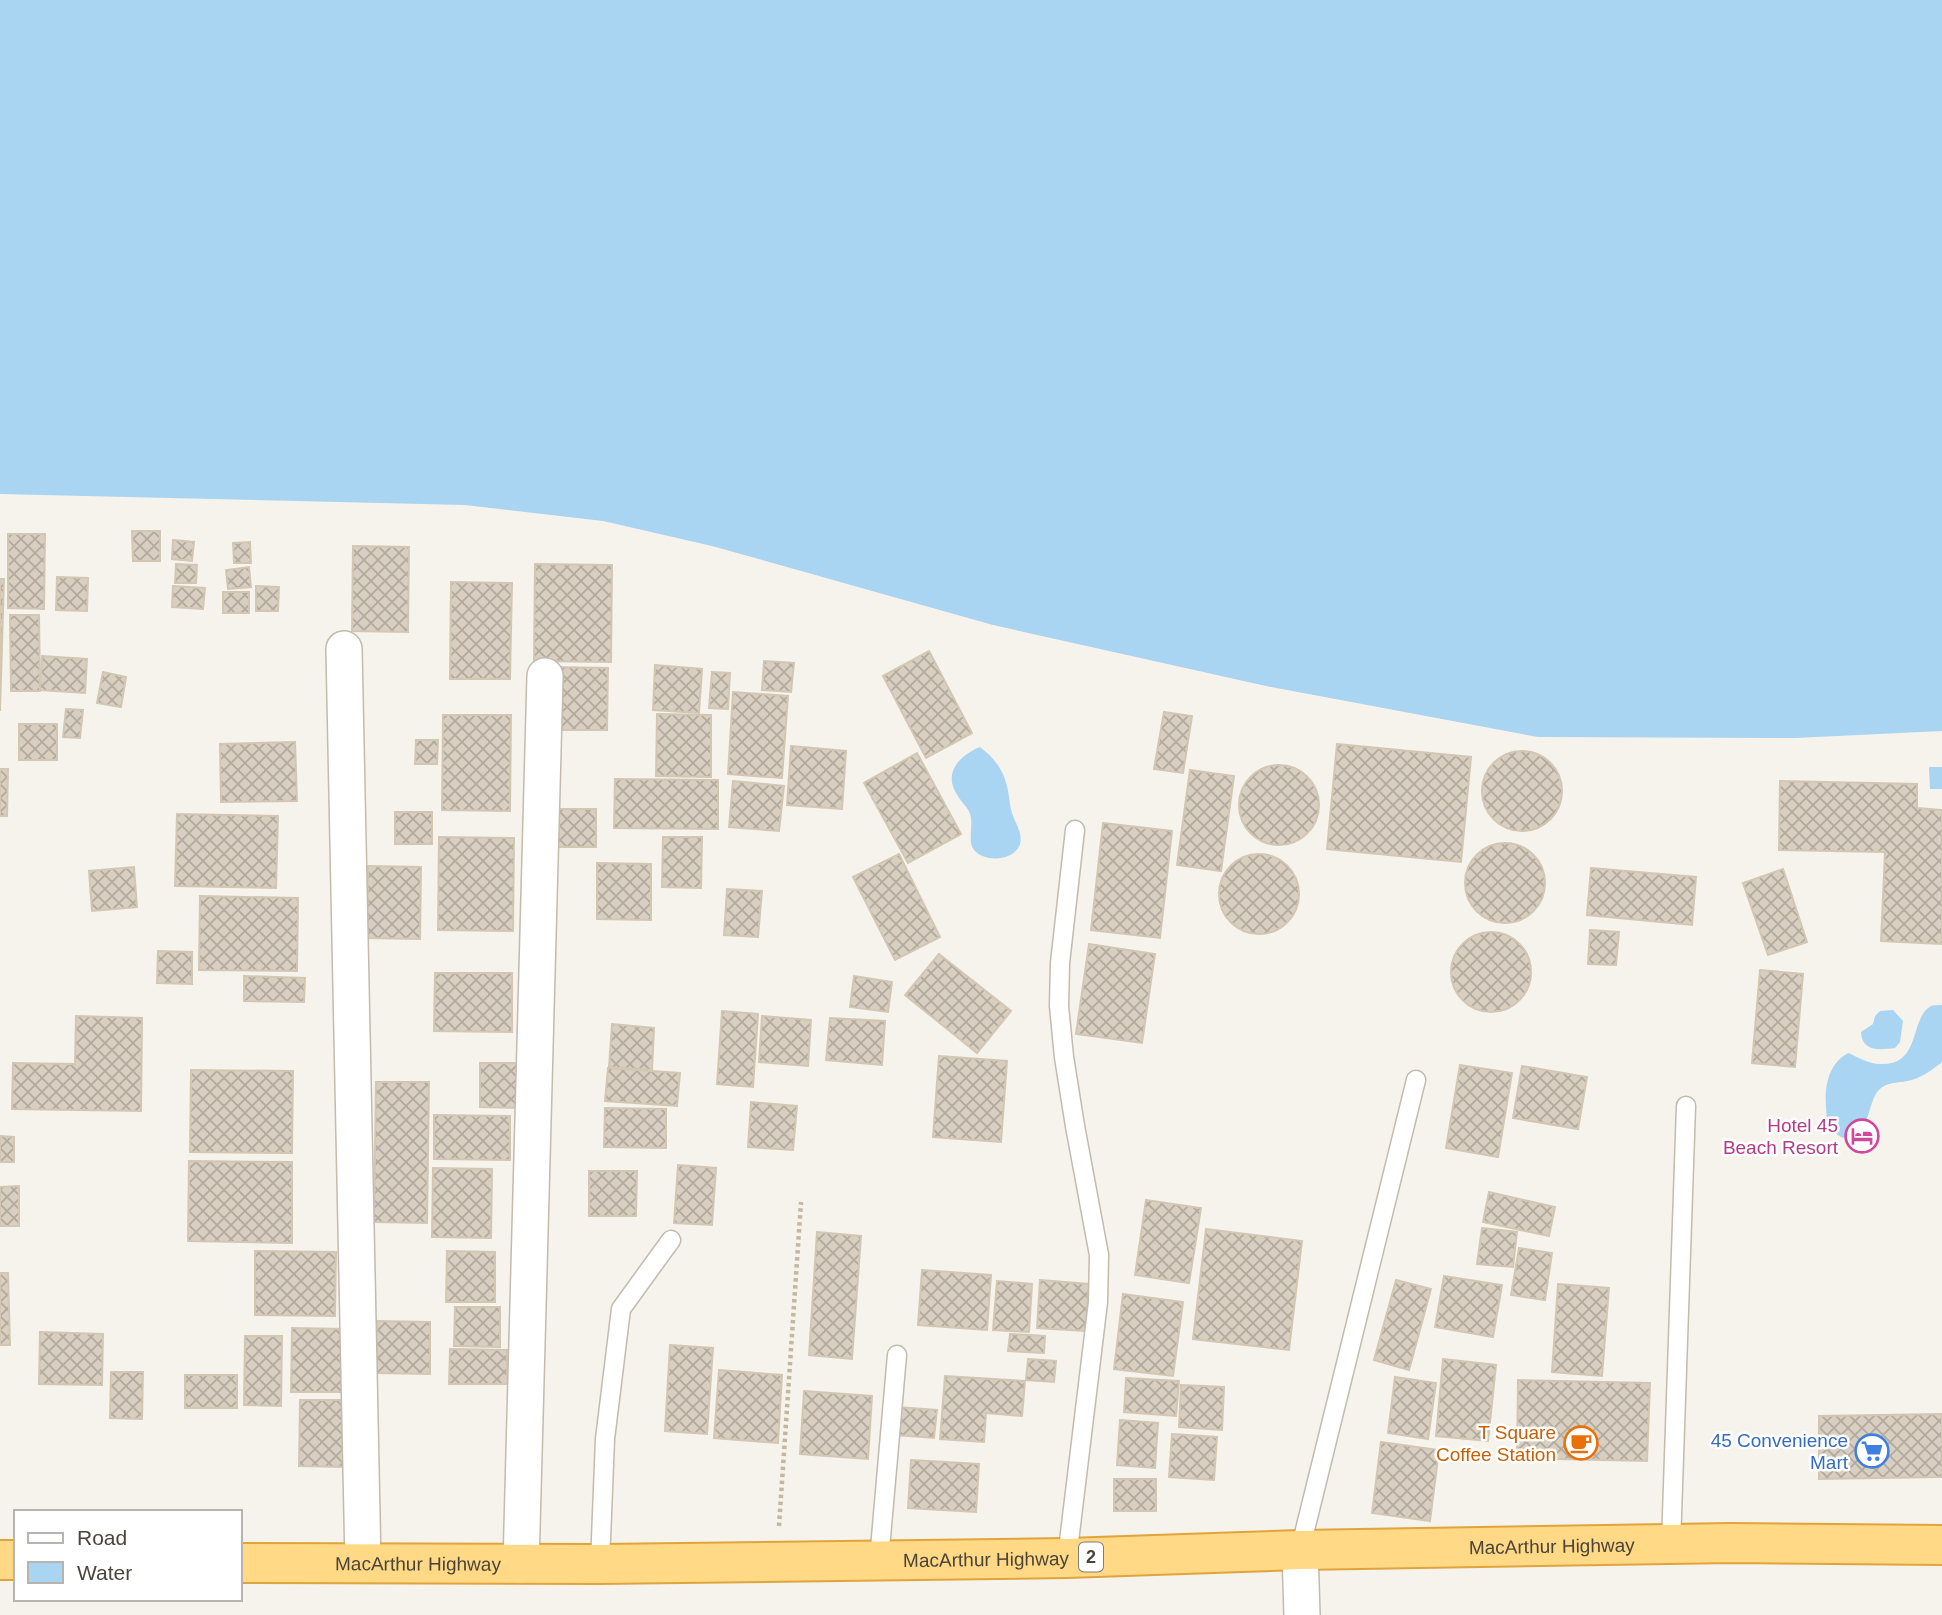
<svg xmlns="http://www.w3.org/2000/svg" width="1942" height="1615" font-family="Arial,sans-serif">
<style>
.water{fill:#a9d4f2}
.building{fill:url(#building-cross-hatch);stroke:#d3c7b4;stroke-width:2}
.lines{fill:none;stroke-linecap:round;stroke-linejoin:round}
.service-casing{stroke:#c2bbae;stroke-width:21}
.minor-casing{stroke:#c2bbae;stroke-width:38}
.trunk-casing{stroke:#e0a43c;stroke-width:42}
.path{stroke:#c4b79f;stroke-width:4.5;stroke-dasharray:3.5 3.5;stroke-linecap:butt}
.service{stroke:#fff;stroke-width:18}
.minor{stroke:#fff;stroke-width:35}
.trunk{stroke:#ffd985;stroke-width:38}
.labels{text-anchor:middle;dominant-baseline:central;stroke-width:5;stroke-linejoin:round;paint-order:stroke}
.shield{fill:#fff;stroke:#817c74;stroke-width:2}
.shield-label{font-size:18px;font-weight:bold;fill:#4b4439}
.hotel-label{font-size:19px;fill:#b23c85;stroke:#fff;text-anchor:end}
.food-label{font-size:19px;fill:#c56008;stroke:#fff;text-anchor:end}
.shop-label{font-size:19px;fill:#366cbe;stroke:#fff;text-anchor:end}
.street-label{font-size:19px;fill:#4b4439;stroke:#fff}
</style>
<defs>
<pattern id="building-cross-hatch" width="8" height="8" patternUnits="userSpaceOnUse" patternTransform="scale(1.75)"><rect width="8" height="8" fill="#d8cfc1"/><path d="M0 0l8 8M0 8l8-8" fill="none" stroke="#b1aa9e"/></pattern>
</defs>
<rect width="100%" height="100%" fill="#f6f3ec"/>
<g class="water">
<path d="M0,0h1942v731l-147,7 -257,-1 -272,-51 -273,-61 -281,-79 -109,-25 -138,-16 -465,-11z"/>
<path d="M980,747c18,14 26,27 29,50 1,6 1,10 3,16 3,10 11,20 8,31 -5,17 -35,19 -46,6 -7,-9 0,-25 -4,-36 -2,-7 -9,-12 -12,-18 -16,-23 1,-40 22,-49z"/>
<path d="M1929,767h13v22h-12z"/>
<path d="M1942,1005v56l-1,2c-11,8 -21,16 -34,18 -9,2 -18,1 -26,7 -11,9 -10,28 -19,39 -3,5 -13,8 -19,11l-14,-8c-5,-26 -8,-62 19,-77 10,4 20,11 32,11 42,2 29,-46 51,-58 2,-1 9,-1 11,-1z"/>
<path d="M1893,1010l10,11 -3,21 -5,6c-15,2 -33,4 -34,-16l12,-8 2,-8 5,-5z"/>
</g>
<g class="building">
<path d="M132,531h28v30h-27z"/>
<path d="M8,534h37l-1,75 -36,-1z"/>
<path d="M173,540l21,2 -2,19 -20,-2z"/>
<path d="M250,542l1,21h-17l-1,-20z"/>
<path d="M353,546l56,1 -1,85 -56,-1z"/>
<path d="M176,564l21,1 -1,18h-21z"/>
<path d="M535,564l77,1 -1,97 -77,-1z"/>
<path d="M249,567l2,20 -23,2 -2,-19z"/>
<path d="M57,577l31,1 -1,33 -31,-1z"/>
<path d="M0,579h4l-4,132z"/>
<path d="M451,582l61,1 -2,96h-60z"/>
<path d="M173,586l32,2 -2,21 -31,-2z"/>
<path d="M256,586l23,1 -1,24h-22z"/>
<rect x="223" y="592" width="26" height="21"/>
<path d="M10,615h29l1,76h-29z"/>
<path d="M929,651l43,82 -46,25 -43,-82z"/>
<path d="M42,656l45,3 -2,34 -45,-3z"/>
<path d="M764,661l30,2 -3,29 -29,-2z"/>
<path d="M655,665l47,4 -3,44 -46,-3z"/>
<path d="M552,667l56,1 -1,62h-56z"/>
<path d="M103,672l23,5 -5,30 -24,-4z"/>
<path d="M712,672l18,1 -2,36 -19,-1z"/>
<path d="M733,692l55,4 -6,82 -54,-4z"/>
<path d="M66,709l17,1 -3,28 -17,-1z"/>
<path d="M1164,712l28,4 -9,57 -29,-4z"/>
<path d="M657,714l54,1v62l-55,-1z"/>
<path d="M443,715h68l-1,96 -68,-1z"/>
<rect x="19" y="724" width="38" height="36"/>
<path d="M416,740h22l-1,24h-22z"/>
<path d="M295,742l2,59 -76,1 -1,-58z"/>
<path d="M1337,744l134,13 -10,105 -134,-13z"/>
<path d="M791,746l55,5 -4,58 -55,-4z"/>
<circle cx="1522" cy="791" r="40"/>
<path d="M917,753l44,81 -53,29 -44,-80z"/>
<circle cx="1279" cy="805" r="40"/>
<path d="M0,769h8l-1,47h-7z"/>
<path d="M1190,770l44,6 -13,95 -44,-6z"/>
<path d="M615,779l103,1v49l-104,-1z"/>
<path d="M733,781l51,5 -5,45 -50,-4z"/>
<path d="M1780,781l137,3v24l25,2v134l-61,-3 4,-89 -106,-2z"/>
<rect x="555" y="809" width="41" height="38"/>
<rect x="395" y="812" width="37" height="32"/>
<path d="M177,814l101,2 -2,72 -101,-2z"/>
<path d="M1103,823l69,8 -12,107 -69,-8z"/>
<path d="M439,837l75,1 -1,93 -75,-1z"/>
<path d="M663,837h39l-1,51 -39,-1z"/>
<circle cx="1505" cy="883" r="40"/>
<circle cx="1259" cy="894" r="40"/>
<path d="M899,854l41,83 -45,23 -42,-83z"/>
<path d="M597,863l54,1v56l-54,-1z"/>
<path d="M368,866l53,1 -1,72 -53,-1z"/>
<path d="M134,867l3,40 -45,4 -3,-40z"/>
<path d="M1591,868l105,9 -4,48 -105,-10z"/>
<path d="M1783,869l24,73 -39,13 -25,-72z"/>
<path d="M727,889l35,2 -4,46 -34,-2z"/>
<path d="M200,896l98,2 -1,73 -98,-1z"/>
<path d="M1590,930l29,2 -3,33 -28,-1z"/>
<circle cx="1491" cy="972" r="40"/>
<path d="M1089,944l66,10 -13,89 -66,-9z"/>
<path d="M158,951l34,1v32l-35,-1z"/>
<path d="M939,954l72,57 -34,42 -72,-58z"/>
<path d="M1760,970l43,4 -8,93 -43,-4z"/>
<path d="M435,973h77v59l-78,-1z"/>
<path d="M244,976l61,2 -1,24 -60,-1z"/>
<path d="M854,976l38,6 -4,30 -38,-5z"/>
<path d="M722,1011l36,3 -5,73 -36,-3z"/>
<path d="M76,1016l66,2 -1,93 -129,-2 1,-46 62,1z"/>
<path d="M762,1016l49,4 -3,46 -49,-4z"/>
<path d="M830,1018l55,3 -3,44 -56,-5z"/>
<path d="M612,1024l42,4 -2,42 -43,-3z"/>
<path d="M939,1056l68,5 -6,81 -68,-5z"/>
<path d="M480,1063h42l-1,45 -41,-1z"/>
<path d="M1460,1065l52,8 -14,84 -52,-9z"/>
<path d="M1522,1066l65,11 -9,52 -65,-11z"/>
<path d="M608,1068l72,5 -3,33 -72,-5z"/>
<path d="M191,1070l102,1 -1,82 -102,-1z"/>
<path d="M376,1082h53l-2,141 -53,-1z"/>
<path d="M751,1102l46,4 -4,44 -45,-3z"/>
<path d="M605,1108l61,1v39l-62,-1z"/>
<path d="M434,1115l76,1v44l-76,-1z"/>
<path d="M0,1136l14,1v25h-14z"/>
<path d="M189,1161l103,1v81l-104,-2z"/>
<path d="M678,1165l38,3 -4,57 -38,-2z"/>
<path d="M433,1168l59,1 -1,69 -59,-1z"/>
<path d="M589,1171h48l-1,45h-47z"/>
<path d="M19,1186v40h-19v-39z"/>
<path d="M1489,1192l66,15 -6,29 -66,-14z"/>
<path d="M1146,1200l55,8 -12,75 -54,-8z"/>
<path d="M1482,1228l35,4 -4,35 -36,-3z"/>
<path d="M1206,1229l96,12 -13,109 -96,-11z"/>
<path d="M817,1232l44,4 -9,123 -43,-4z"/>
<path d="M1519,1248l33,5 -7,47 -34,-5z"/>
<path d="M255,1251l81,1 -1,64 -80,-1z"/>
<path d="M447,1251l48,1v50h-49z"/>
<path d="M922,1270l69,5 -4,55 -69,-5z"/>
<path d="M0,1273h8l2,72h-10z"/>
<path d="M1444,1276l58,9 -9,52 -58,-10z"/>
<path d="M1040,1280l49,4 -4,47 -48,-3z"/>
<path d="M1396,1280l35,9 -22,81 -35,-10z"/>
<path d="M997,1281l35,3 -3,48 -36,-2z"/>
<path d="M1558,1284l51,4 -7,88 -50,-4z"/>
<path d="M1123,1294l60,8 -10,74 -59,-7z"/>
<path d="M455,1307h45v40l-46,-1z"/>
<path d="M377,1321l53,1v52l-54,-1z"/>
<path d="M292,1328l54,1 -1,63h-54z"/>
<path d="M40,1332l63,2 -1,51 -63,-1z"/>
<path d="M1010,1334l35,2 -1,17 -36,-2z"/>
<path d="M245,1336h37l-1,70 -37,-1z"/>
<path d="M670,1345l43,3 -6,86 -42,-3z"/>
<path d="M450,1349l57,1v34h-58z"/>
<path d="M1028,1359l28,2 -2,21 -28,-2z"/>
<path d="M1443,1359l53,6 -8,76 -52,-5z"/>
<path d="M719,1370l63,5 -4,68 -64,-5z"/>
<path d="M111,1372h32l-1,47 -32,-1z"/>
<rect x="185" y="1375" width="52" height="33"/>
<path d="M945,1376l80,5 -3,35 -36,-3 -2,29 -44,-3z"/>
<path d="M1395,1377l41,6 -8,56 -40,-6z"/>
<path d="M1126,1378l53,3 -3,35 -52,-4z"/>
<path d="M1518,1380l132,3 -3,78 -130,-3z"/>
<path d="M1181,1385l43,2 -2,43 -43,-3z"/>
<path d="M804,1391l68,5 -4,63 -68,-5z"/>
<path d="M300,1400h45l-1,67 -45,-1z"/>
<path d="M897,1407l40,3 -3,28 -38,-3z"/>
<path d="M1942,1414v63l-123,2v-63z"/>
<path d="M1120,1420l38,3 -3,45 -38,-3z"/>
<path d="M1172,1434l45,3 -3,43 -45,-3z"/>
<path d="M1381,1442l58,8 -9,71 -58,-8z"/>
<path d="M911,1460l68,4 -3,48 -68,-4z"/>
<rect x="1114" y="1479" width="42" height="32"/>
</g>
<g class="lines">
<defs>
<g id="service">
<path d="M1671,1544l15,-438"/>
<path d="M1300,1550l116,-470"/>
<path d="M1067,1558l31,-256 1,-47 -24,-129 -11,-69 -5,-51 1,-43 15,-133"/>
<path d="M879,1560l18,-205"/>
<path d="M600,1564l5,-125 16,-130 50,-69"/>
</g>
<g id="minor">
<path d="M344,649l19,915"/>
<path d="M1300,1550l2,65"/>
<path d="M521,1565l24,-889"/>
</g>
<g id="trunk">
<path d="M0,1560h16"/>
<path id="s1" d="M240,1563l360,1 467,-6 233,-8 432,-7 210,2"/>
</g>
</defs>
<use href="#service" class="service-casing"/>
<use href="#minor" class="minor-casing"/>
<use href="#trunk" class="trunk-casing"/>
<path class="path" d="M779,1526l22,-324"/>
<use href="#service" class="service"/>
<use href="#minor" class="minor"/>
<use href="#trunk" class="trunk"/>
</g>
<defs>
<symbol id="hotel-ring" viewBox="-11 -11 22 22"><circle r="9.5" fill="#fff" stroke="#d1479c" stroke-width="1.5"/><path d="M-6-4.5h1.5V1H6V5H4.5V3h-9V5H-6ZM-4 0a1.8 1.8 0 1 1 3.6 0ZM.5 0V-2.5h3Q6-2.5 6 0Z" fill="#d1479c"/></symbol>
<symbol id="cafe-ring" viewBox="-11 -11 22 22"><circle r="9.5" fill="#fff" stroke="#e8710a" stroke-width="1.5"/><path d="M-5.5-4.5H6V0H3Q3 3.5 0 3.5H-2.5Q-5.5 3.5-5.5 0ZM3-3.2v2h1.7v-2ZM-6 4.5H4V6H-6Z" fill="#e8710a"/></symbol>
<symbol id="supermarket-ring" viewBox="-11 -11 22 22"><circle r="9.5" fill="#fff" stroke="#3f7fe0" stroke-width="1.5"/><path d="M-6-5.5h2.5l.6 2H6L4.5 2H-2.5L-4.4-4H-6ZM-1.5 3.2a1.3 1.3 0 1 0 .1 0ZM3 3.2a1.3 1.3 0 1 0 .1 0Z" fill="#3f7fe0"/></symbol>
</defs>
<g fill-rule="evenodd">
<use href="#hotel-ring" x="1843" y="1117" width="38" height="38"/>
<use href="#cafe-ring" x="1562" y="1424" width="38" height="38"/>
<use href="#supermarket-ring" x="1853" y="1432" width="38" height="38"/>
</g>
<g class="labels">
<rect class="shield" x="1079" y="1542.5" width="24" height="29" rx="5"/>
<g class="shield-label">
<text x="1091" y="1557">2</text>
</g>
<g class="hotel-label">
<text x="1838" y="1125">Hotel 45<tspan x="1838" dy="22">Beach Resort</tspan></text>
</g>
<g class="food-label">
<text x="1556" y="1432">T Square<tspan x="1556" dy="22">Coffee Station</tspan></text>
</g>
<g class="shop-label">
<text x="1848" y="1440">45 Convenience<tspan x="1848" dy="22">Mart</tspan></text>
</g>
<g class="street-label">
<text stroke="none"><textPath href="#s1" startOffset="1312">MacArthur Highway</textPath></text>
<text stroke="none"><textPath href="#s1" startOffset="746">MacArthur Highway</textPath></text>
<text stroke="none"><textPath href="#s1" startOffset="178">MacArthur Highway</textPath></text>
</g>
</g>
<rect x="14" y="1510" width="228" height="91" fill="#ffffff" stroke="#b7b4b0" stroke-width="2"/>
<rect x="28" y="1533" width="35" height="10" fill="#ffffff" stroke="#b7b4b0" stroke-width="2"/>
<text x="77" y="1545" font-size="21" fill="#4b4439">Road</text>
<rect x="28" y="1562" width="35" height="21" fill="#a9d4f2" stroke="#b7b4b0" stroke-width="2"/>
<text x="77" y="1580" font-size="21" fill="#4b4439">Water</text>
</svg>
